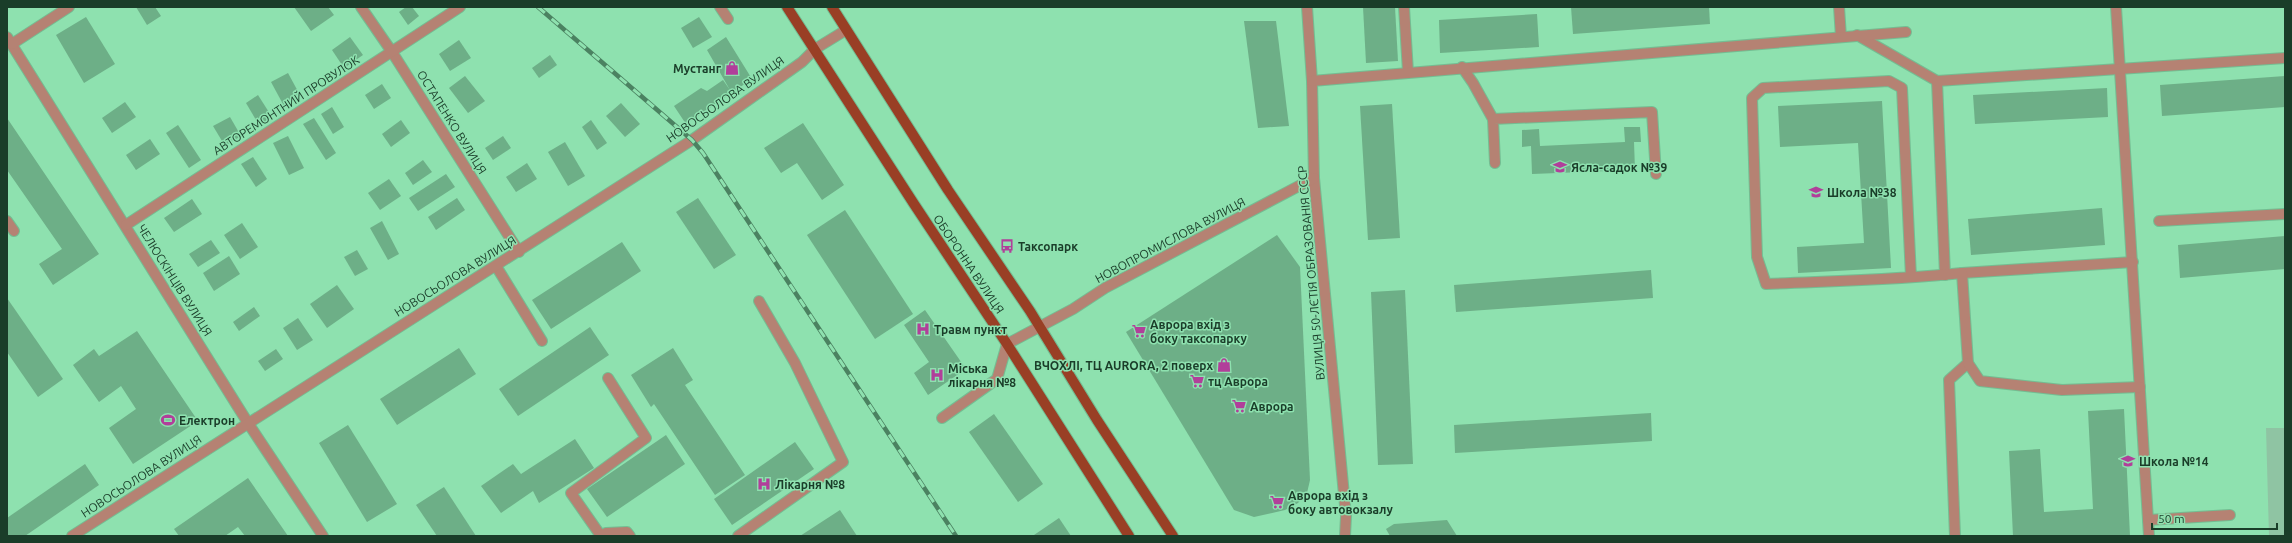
<svg xmlns="http://www.w3.org/2000/svg" width="2292" height="543" font-family="Ubuntu,sans-serif">
<style>
.green{fill:#8fc4a3}
.building{fill:#6daf87}
.lines{fill:none;stroke-linecap:round;stroke-linejoin:round}
.minor-casing{stroke:#74bd92;stroke-width:12}
.major-casing{stroke:#74bd92;stroke-width:12}
.minor{stroke:#b58273;stroke-width:10}
.major{stroke:#993f25;stroke-width:10}
.rail-casing{stroke:#4b8261;stroke-width:4.5}
.rail{stroke:#8ee1af;stroke-width:3;stroke-dasharray:9;stroke-linecap:butt}
.labels{text-anchor:middle;dominant-baseline:central;stroke-width:3;stroke-linejoin:round;paint-order:stroke}
.poi-label{font-size:12px;font-weight:bold;fill:#1a3d29;stroke:#8ee1af;text-anchor:start}
.street-label{font-size:12px;fill:#1a3d29;stroke:#8ee1af}
</style>
<rect width="100%" height="100%" fill="#8ee1af"/>
<path class="green" d="M2266,428h19v108h-16z"/>
<g class="building">
<path d="M136,7h19l6,9 -14,9z"/>
<path d="M294,7h34l6,8 -23,16z"/>
<path d="M406,7h6l7,9 -11,9 -9,-13z"/>
<path d="M1363,7h32l3,54 -32,2z"/>
<path d="M1571,7h138l1,17 -137,10z"/>
<path d="M1537,14l2,33 -99,6 -1,-33z"/>
<path d="M86,17l29,47 -31,19 -28,-48z"/>
<path d="M699,17l13,20 -19,11 -12,-20z"/>
<path d="M1244,21h32l13,105 -31,2z"/>
<path d="M350,37l13,18 -19,13 -12,-18z"/>
<path d="M726,37l26,42 -66,45 -12,-18 27,-18 6,3 16,-11 7,10 -23,-40z"/>
<path d="M459,40l12,18 -21,13 -11,-17z"/>
<path d="M550,55l7,10 -18,13 -7,-10z"/>
<path d="M288,73l13,24 -17,9 -13,-24z"/>
<path d="M465,76l20,25 -17,12 -19,-25z"/>
<path d="M2285,76v31l-123,9 -2,-31z"/>
<path d="M382,84l9,14 -17,11 -9,-14z"/>
<path d="M2107,88l1,29 -133,7 -2,-29z"/>
<path d="M258,95l14,22 -13,8 -13,-22z"/>
<path d="M1882,101l9,167 -93,5 -1,-26 67,-4 -6,-100 -78,4 -2,-41z"/>
<path d="M125,102l11,15 -24,16 -10,-15z"/>
<path d="M621,103l19,21 -15,13 -19,-21z"/>
<path d="M1392,104l8,134 -32,2 -8,-134z"/>
<path d="M332,107l12,20 -11,7 -12,-20z"/>
<path d="M230,117l11,19 -16,10 -12,-20z"/>
<path d="M7,118l92,136 -46,31 -14,-21 23,-15 -55,-79z"/>
<path d="M314,118l22,35 -10,7 -23,-36z"/>
<path d="M401,120l9,13 -19,14 -9,-13z"/>
<path d="M591,120l16,23 -10,7 -15,-23z"/>
<path d="M803,123l41,62 -22,15 -25,-37 -16,10 -17,-25z"/>
<path d="M178,125l23,35 -12,8 -23,-35z"/>
<path d="M1624,127h16l1,15h-7l1,28 -103,4 -1,-28 -9,1v-17l17,-1 1,17 85,-4z"/>
<path d="M288,136l16,32 -15,7 -16,-32z"/>
<path d="M503,136l8,12 -18,12 -8,-12z"/>
<path d="M150,139l10,15 -24,16 -10,-15z"/>
<path d="M565,142l20,34 -17,10 -20,-34z"/>
<path d="M253,157l14,22 -11,8 -15,-23z"/>
<path d="M423,160l9,12 -19,13 -8,-12z"/>
<path d="M527,163l10,16 -21,13 -10,-15z"/>
<path d="M446,174l9,13 -37,24 -9,-13z"/>
<path d="M389,179l12,17 -21,14 -12,-17z"/>
<path d="M457,198l8,12 -29,20 -8,-13z"/>
<path d="M698,198l38,57 -22,14 -38,-57z"/>
<path d="M192,199l10,15 -28,18 -10,-14z"/>
<path d="M2102,208l3,37 -134,10 -3,-36z"/>
<path d="M845,210l68,104 -38,25 -68,-104z"/>
<path d="M382,221l17,33 -11,6 -18,-32z"/>
<path d="M242,223l16,24 -18,12 -16,-24z"/>
<path d="M1277,235l23,32 10,213 -3,13 -9,10 -13,7 -31,7 -20,-7 -108,-178z"/>
<path d="M2285,236v33l-105,9 -2,-33z"/>
<path d="M211,240l9,13 -22,14 -9,-13z"/>
<path d="M622,242l19,29 -90,58 -19,-29z"/>
<path d="M357,250l11,19 -13,7 -11,-19z"/>
<path d="M229,256l11,18 -26,17 -11,-18z"/>
<path d="M1651,270l2,28 -197,14 -2,-27z"/>
<path d="M337,285l17,24 -27,19 -17,-24z"/>
<path d="M1405,290l8,174 -35,1 -7,-173z"/>
<path d="M7,298l56,81 -25,18 -31,-45z"/>
<path d="M254,307l6,9 -21,15 -6,-9z"/>
<path d="M925,310l41,59 -38,26 -14,-22 15,-11 -25,-37z"/>
<path d="M298,318l15,22 -16,10 -14,-22z"/>
<path d="M590,327l19,28 -91,61 -19,-27z"/>
<path d="M137,331l61,90 -65,43 -24,-36 27,-19 -15,-23 -22,16 -26,-37 21,-16 5,7z"/>
<path d="M459,348l17,26 -79,51 -17,-26z"/>
<path d="M673,348l20,32 -8,5 60,90 -30,20 -61,-91 -3,3 -20,-32z"/>
<path d="M276,349l7,10 -18,12 -7,-10z"/>
<path d="M2124,409l6,127h-117l-4,-85 31,-2 4,63 49,-3 -5,-98z"/>
<path d="M1651,413l1,28 -197,12 -1,-28z"/>
<path d="M994,414l49,70 -25,18 -49,-70z"/>
<path d="M348,425l49,79 -30,18 -48,-79z"/>
<path d="M666,435l19,29 -78,53 -20,-28z"/>
<path d="M575,439l19,29 -55,35 -6,-12 -32,22 -20,-27 32,-22 8,10z"/>
<path d="M795,442l19,27 -82,56 -18,-26z"/>
<path d="M85,464l14,21 -74,51h-18v-18z"/>
<path d="M248,478l40,58h-43l-7,-9 -13,9h-46l-5,-7z"/>
<path d="M444,487l32,49h-39l-21,-31z"/>
<path d="M840,510l17,26h-57z"/>
<path d="M1059,518l12,18h-36l-1,-1z"/>
<path d="M1447,520l10,16h-67l-4,-7 8,-5z"/>
</g>
<g class="lines">
<defs>
<g id="minor">
<path d="M361,7l31,45 127,200"/>
<path d="M720,7l8,12"/>
<path d="M1307,7l5,74 2,97 32,338 -1,20"/>
<path d="M1404,7l4,65"/>
<path d="M1839,7l2,30"/>
<path d="M2116,7l33,529"/>
<path d="M1857,35l80,46 8,194"/>
<path d="M7,37l241,386 75,113"/>
<path d="M12,44l57,-37"/>
<path d="M1462,67l11,16 20,36"/>
<path d="M1312,81l594,-49"/>
<path d="M1937,81l348,-23"/>
<path d="M1495,163l-2,-44 159,-7 4,62"/>
<path d="M7,221l7,10"/>
<path d="M2159,221l126,-7"/>
<path d="M126,225l334,-218"/>
<path d="M496,266l46,75"/>
<path d="M1962,273l171,-11"/>
<path d="M1911,277l-9,-189 -13,-7 -126,7 -11,10 5,159 9,27c65,-3 131,-4 196,-11l6,90 -19,17 6,156"/>
<path d="M1968,363l12,18 82,9 78,-3"/>
<path d="M942,418l55,-39 10,-35 66,-35 32,-21 209,-110"/>
<path d="M2148,520l82,-5"/>
<path d="M72,536l620,-396 110,-78 13,-13 31,-19"/>
<path d="M601,536l-30,-43 75,-55 -38,-60"/>
<path d="M601,536l5,-3 21,-1 3,4"/>
<path d="M738,536l105,-74 -48,-99 -36,-62"/>
</g>
<g id="major">
<path d="M787,7l127,197 93,140 122,192"/>
<path d="M832,7l116,183 82,121 67,109 76,116"/>
</g>
</defs>
<use href="#minor" class="minor-casing"/>
<use href="#major" class="major-casing"/>
<use href="#minor" class="minor"/>
<use href="#major" class="major"/>
<defs>
<path id="rail" d="M538,7l154,133 11,13 253,383"/>
</defs>
<use href="#rail" class="rail-casing"/>
<use href="#rail" class="rail"/>
</g>
<defs>
<symbol id="shop-bare" viewBox="-9 -9 18 18"><path d="M-5-2.5h2.3a2.7 3.5 0 0 1 5.4 0H5L5.5 6h-11ZM-1.5-2.5h3a1.5 2.3 0 0 0-3 0Z" fill="#b13f9a" stroke="#8ee1af" stroke-width="2.5" paint-order="stroke"/></symbol>
<symbol id="school-bare" viewBox="-9 -9 18 18"><path d="M0-5L7-2L0 1L-7-2ZM-4 1L0 2.5L4 1V4Q0 6-4 4Z" fill="#b13f9a" stroke="#8ee1af" stroke-width="2.5" paint-order="stroke"/></symbol>
<symbol id="bus-bare" viewBox="-9 -9 18 18"><path d="M-5-6H5V4H4V6H2V4H-2V6H-4V4H-5ZM-3.5-4V0h7V-4ZM-3.5 1.2v1.5H-2V1.2ZM2 1.2v1.5H3.5V1.2Z" fill="#b13f9a" stroke="#8ee1af" stroke-width="2.5" paint-order="stroke"/></symbol>
<symbol id="hospital-bare" viewBox="-9 -9 18 18"><path d="M-5-5h3v3.5h4V-5h3V5h-3V1.5h-4V5h-3Z" fill="#b13f9a" stroke="#8ee1af" stroke-width="2.5" paint-order="stroke"/></symbol>
<symbol id="supermarket-bare" viewBox="-9 -9 18 18"><path d="M-6-5.5h2.5l.6 2H6L4.5 2H-2.5L-4.4-4H-6ZM-1.5 3.2a1.3 1.3 0 1 0 .1 0ZM3 3.2a1.3 1.3 0 1 0 .1 0Z" fill="#b13f9a" stroke="#8ee1af" stroke-width="2.5" paint-order="stroke"/></symbol>
<symbol id="stadium-bare" viewBox="-9 -9 18 18"><path d="M0-5a6.5 5 0 1 0 0 10a6.5 5 0 1 0 0-10ZM-3.5-1.8h7v3.6h-7Z" fill="#b13f9a" stroke="#8ee1af" stroke-width="2.5" paint-order="stroke"/></symbol>
</defs>
<g fill-rule="evenodd">
<use href="#shop-bare" x="722" y="58" width="20" height="20"/>
<use href="#school-bare" x="1550" y="157" width="20" height="20"/>
<use href="#school-bare" x="1806" y="182" width="20" height="20"/>
<use href="#bus-bare" x="997" y="236" width="20" height="20"/>
<use href="#hospital-bare" x="913" y="319" width="20" height="20"/>
<use href="#supermarket-bare" x="1129" y="321" width="20" height="20"/>
<use href="#shop-bare" x="1214" y="355" width="20" height="20"/>
<use href="#hospital-bare" x="927" y="365" width="20" height="20"/>
<use href="#supermarket-bare" x="1187" y="371" width="20" height="20"/>
<use href="#supermarket-bare" x="1229" y="396" width="20" height="20"/>
<use href="#stadium-bare" x="158" y="410" width="20" height="20"/>
<use href="#school-bare" x="2118" y="451" width="20" height="20"/>
<use href="#hospital-bare" x="754" y="474" width="20" height="20"/>
<use href="#supermarket-bare" x="1267" y="492" width="20" height="20"/>
</g>
<g class="labels">
<g class="poi-label">
<text x="721" y="68" text-anchor="end">Мустанг</text>
<text x="1571" y="167">Ясла-садок №39</text>
<text x="1827" y="192">Школа №38</text>
<text x="1018" y="246">Таксопарк</text>
<text x="1150" y="324">Аврора вхід з<tspan x="1150" dy="14">боку таксопарку</tspan></text>
<text x="934" y="329">Травм пункт</text>
<text x="1213" y="365" text-anchor="end">ВЧОХЛІ, ТЦ AURORA, 2 поверх</text>
<text x="948" y="368">Міська<tspan x="948" dy="14">лікарня №8</tspan></text>
<text x="1208" y="381">тц Аврора</text>
<text x="1250" y="406">Аврора</text>
<text x="179" y="420">Електрон</text>
<text x="2139" y="461">Школа №14</text>
<text x="775" y="484">Лікарня №8</text>
<text x="1288" y="495">Аврора вхід з<tspan x="1288" dy="14">боку автовокзалу</tspan></text>
</g>
<g class="street-label">
<text transform="translate(725 99) rotate(-35)">НОВОСЬОЛОВА ВУЛИЦЯ</text>
<text transform="translate(286 105) rotate(-33)">АВТОРЕМОНТНИЙ ПРОВУЛОК</text>
<text transform="translate(452 122) rotate(58)">ОСТАПЕНКО ВУЛИЦЯ</text>
<text transform="translate(1170 240) rotate(-28)">НОВОПРОМИСЛОВА ВУЛИЦЯ</text>
<text transform="translate(969 264) rotate(56)">ОБОРОННА ВУЛИЦЯ</text>
<text transform="translate(1311 273) rotate(-95)">ВУЛИЦЯ 50-ЛЄТІЯ ОБРАЗОВАНІЯ СССР</text>
<text transform="translate(455 276) rotate(-32)">НОВОСЬОЛОВА ВУЛИЦЯ</text>
<text transform="translate(175 280) rotate(58)">ЧЕЛЮСКІНЦІВ ВУЛИЦЯ</text>
<text transform="translate(141 476) rotate(-33)">НОВОСЬОЛОВА ВУЛИЦЯ</text>
</g>
</g>
<rect width="2292" height="543" fill="none" stroke="#1a3d29" stroke-width="16"/>
<path d="M2152 523v6h125v-6" fill="none" stroke="#1a3d29" stroke-width="2"/>
<text x="2158" y="523" font-size="12" fill="#1a3d29" stroke="#8ee1af" stroke-width="3" paint-order="stroke">50 m</text>
</svg>
